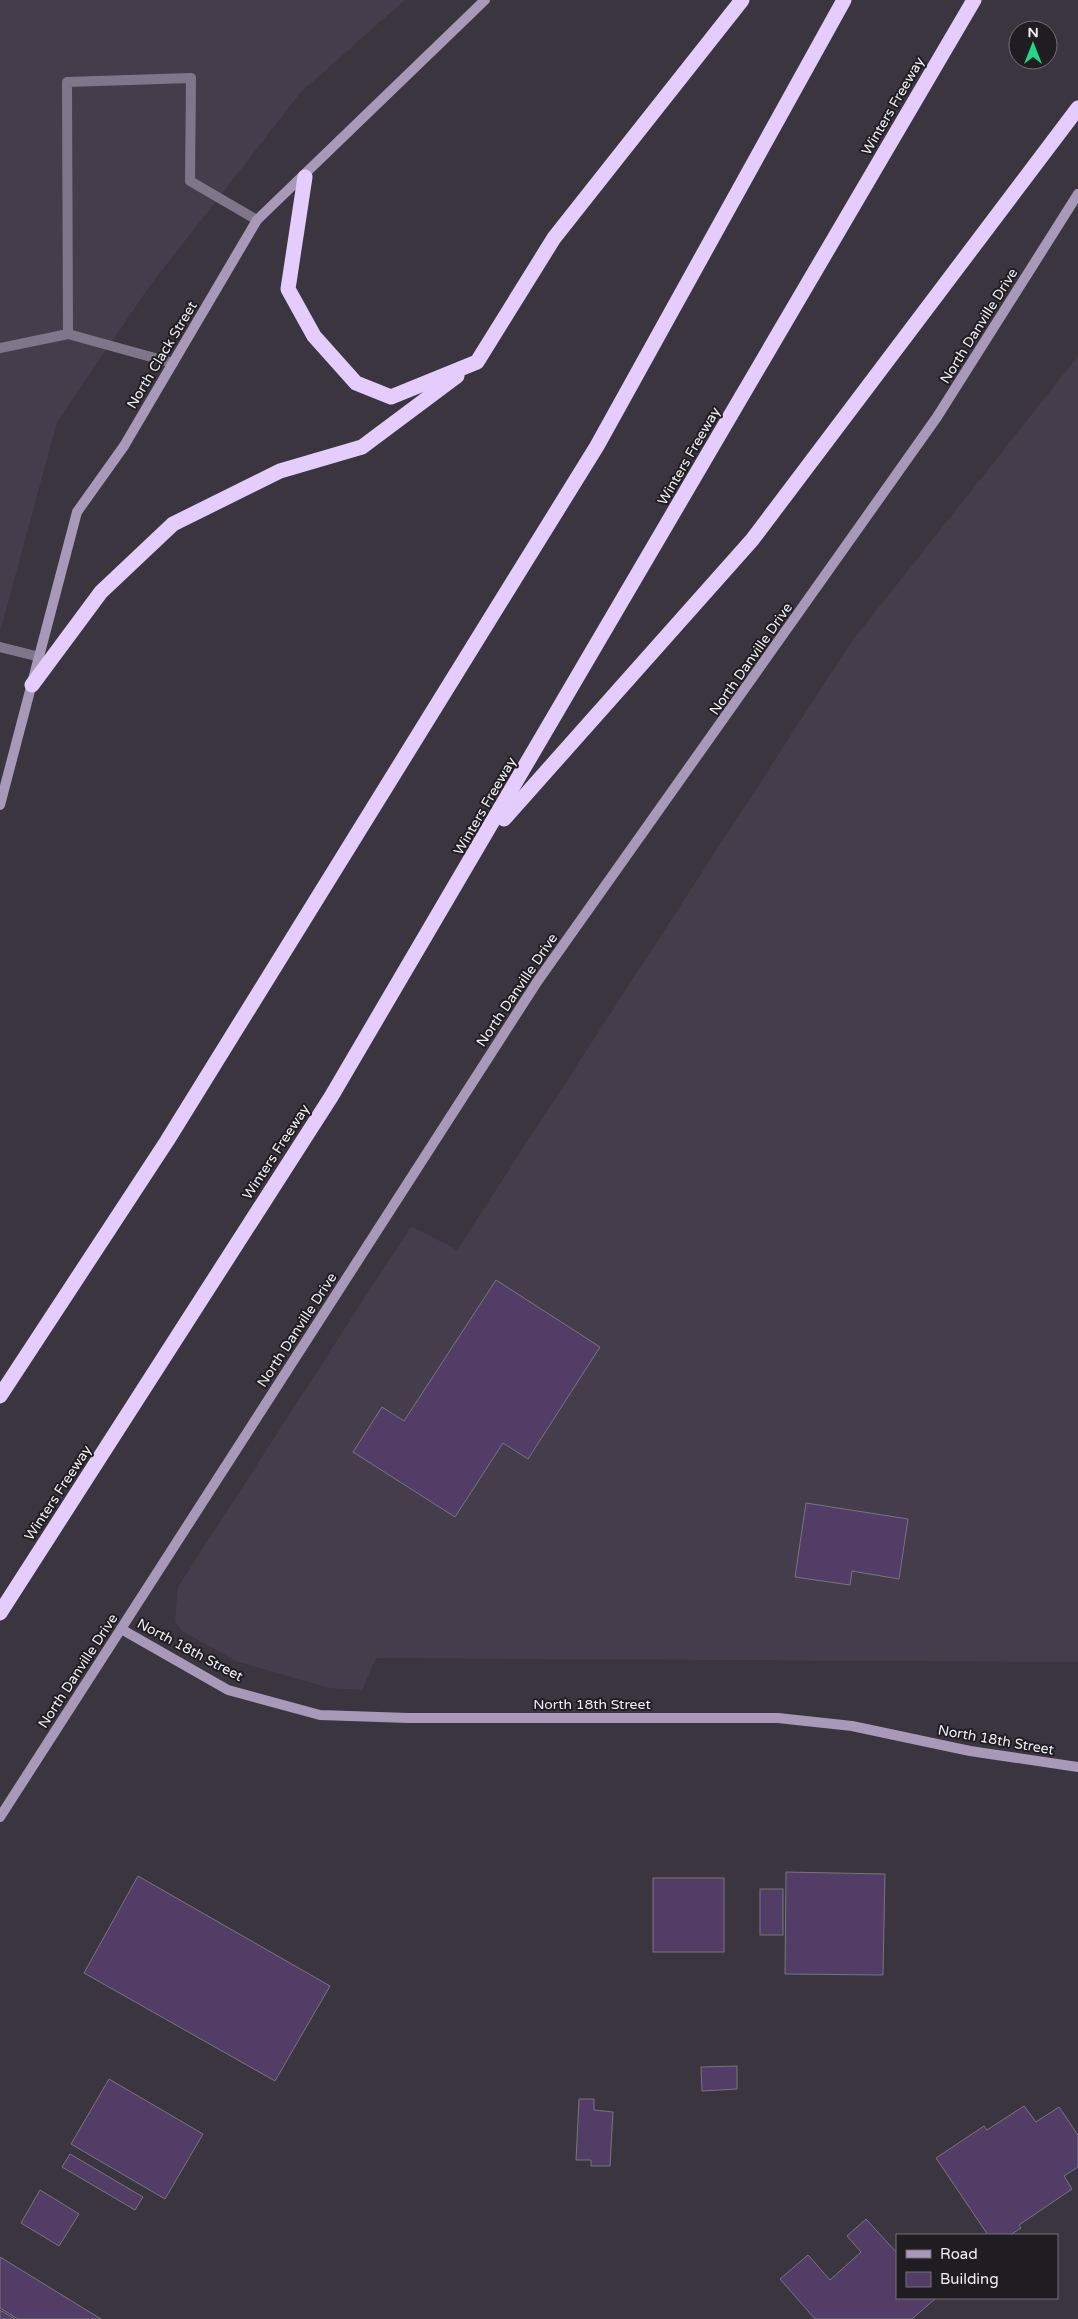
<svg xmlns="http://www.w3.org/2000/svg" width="1078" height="2319" font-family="'Varela Round',sans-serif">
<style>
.built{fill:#453d4c}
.building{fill:#523d66;stroke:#79747f}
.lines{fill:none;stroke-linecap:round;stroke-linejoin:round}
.lane{stroke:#80768a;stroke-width:10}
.secondary{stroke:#a899b9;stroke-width:10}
.highway{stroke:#e4cdfd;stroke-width:15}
.labels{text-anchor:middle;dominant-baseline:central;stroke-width:4;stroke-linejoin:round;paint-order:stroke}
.street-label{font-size:14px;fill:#f1eef5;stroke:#201d22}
</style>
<rect width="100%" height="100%" fill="#3a353f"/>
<g class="built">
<path d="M0,0h405l-104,92 -152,195 -92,135 -57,210z"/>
<path d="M1078,356v1306l-702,-4 -14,32 -33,-2 -93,-27 -54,-30 -7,-10 3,-34 233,-361 46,24 395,-609z"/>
</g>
<g class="building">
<path d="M496,1280l104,67 -72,112 -25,-16 -48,74 -102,-65 29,-45 22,14z"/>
<path d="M806,1503l102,16 -9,60 -47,-8 -2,14 -55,-8z"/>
<path d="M786,1872l99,2 -2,101 -98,-1z"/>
<path d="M138,1876l192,110 -55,95 -191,-108z"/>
<rect x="653" y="1878" width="71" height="74"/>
<rect x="760" y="1889" width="23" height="46"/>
<path d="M737,2066v23l-35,2 -1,-24z"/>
<path d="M109,2079l94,55 -38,65 -94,-55z"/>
<path d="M579,2099h15v11l19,2 -3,54h-19v-6h-15z"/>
<path d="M1024,2106l12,16 23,-15 19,28v32l-14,9 8,13 -53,36 2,3 -11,7h-22l-52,-77 48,-32 3,4z"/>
<path d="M70,2154l73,43 -8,13 -73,-43z"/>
<path d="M40,2190l39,24 -20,32 -38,-23z"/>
<path d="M866,2219l31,34v45h39l-24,21h-97l-35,-40 28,-24 22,25 31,-28 -14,-16z"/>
<path d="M0,2257l101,62h-83l-18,-11z"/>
<path d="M0,2310l15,9h-15z"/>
</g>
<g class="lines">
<g class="lane">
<path d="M0,348l68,-14"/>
<path d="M173,363l-105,-29 -1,-252 124,-4 -1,103 67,39"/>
<path d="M0,647l40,10"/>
</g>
<g class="secondary">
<path d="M0,805l77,-293 47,-66 133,-226 228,-220"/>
<path d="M121,1629l107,61 92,25 88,3h370l74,8 118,25 108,16"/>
<path d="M0,1817l537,-835 400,-565 141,-223"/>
</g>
<g class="highway">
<path d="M305,177l-17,112 26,47 42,47 35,14 86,-35 77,-124 188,-238"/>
<path d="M32,685l69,-93 72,-68 107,-53 82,-24 95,-71"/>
<path d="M504,819l248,-279 326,-432"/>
<path d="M0,1396l167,-255 430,-695 247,-446"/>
<path d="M0,1613l331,-516 643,-1097"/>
</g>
</g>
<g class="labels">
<g class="street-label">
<text transform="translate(893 106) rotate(-60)">Winters Freeway</text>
<text transform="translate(979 326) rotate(-58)">North Danville Drive</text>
<text transform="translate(162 355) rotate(-59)">North Clack Street</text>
<text transform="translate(689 456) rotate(-60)">Winters Freeway</text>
<text transform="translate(751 659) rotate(-55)">North Danville Drive</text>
<text transform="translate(485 806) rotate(-60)">Winters Freeway</text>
<text transform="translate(517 990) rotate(-56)">North Danville Drive</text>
<text transform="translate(276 1152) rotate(-57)">Winters Freeway</text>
<text transform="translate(297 1330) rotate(-57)">North Danville Drive</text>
<text transform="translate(58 1493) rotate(-57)">Winters Freeway</text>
<text transform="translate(190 1650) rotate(28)">North 18th Street</text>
<text transform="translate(78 1671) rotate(-57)">North Danville Drive</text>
<text x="592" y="1704">North 18th Street</text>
<text transform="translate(996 1740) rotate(10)">North 18th Street</text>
</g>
</g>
<rect x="896" y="2234" width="162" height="65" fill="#201d22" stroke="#747176"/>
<rect x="906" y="2250" width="25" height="8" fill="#a899b9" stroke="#747176"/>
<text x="940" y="2259" font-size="15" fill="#f1eef5">Road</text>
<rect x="906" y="2272" width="25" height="15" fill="#523d66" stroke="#747176"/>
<text x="940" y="2284" font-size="15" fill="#f1eef5">Building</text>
<g transform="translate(1033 45)"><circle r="24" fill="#201d22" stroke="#747176"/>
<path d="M0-4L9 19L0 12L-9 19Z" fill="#22d887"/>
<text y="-8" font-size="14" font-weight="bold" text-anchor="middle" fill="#f1eef5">N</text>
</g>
</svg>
